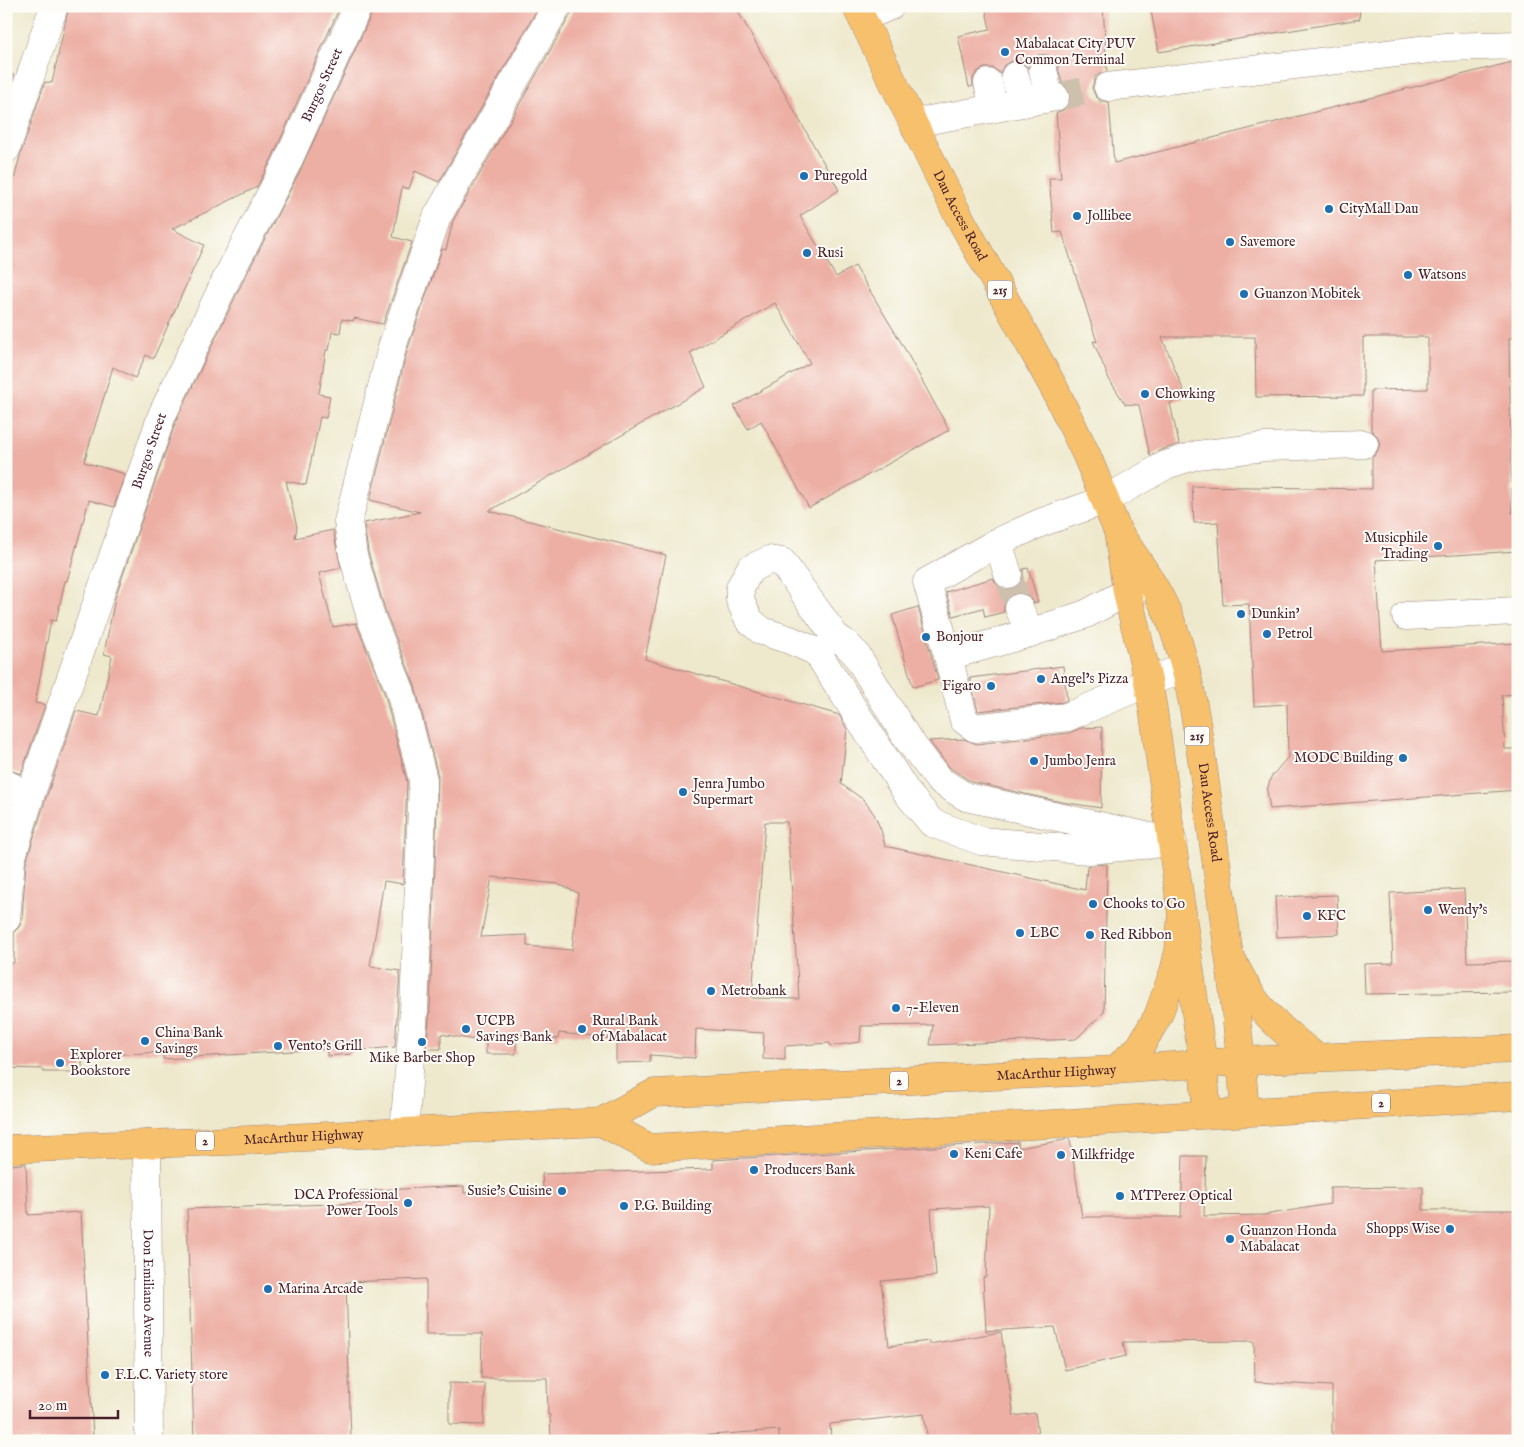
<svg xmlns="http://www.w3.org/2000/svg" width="1524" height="1447" font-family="'IM FELL English',serif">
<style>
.building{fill:#edafa4;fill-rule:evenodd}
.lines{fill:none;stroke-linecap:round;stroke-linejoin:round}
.minor-tunnel{stroke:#cdc1ad;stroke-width:28;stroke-dasharray:28 14;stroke-linecap:butt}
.minor-casing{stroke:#9c847c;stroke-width:29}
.major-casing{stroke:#9c847c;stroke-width:29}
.highway-casing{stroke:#9c847c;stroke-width:29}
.minor{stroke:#fff;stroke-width:28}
.major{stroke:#f7c06c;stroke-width:28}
.highway{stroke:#f7c06c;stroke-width:28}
.poi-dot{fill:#1f6fb2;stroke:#fdfcf7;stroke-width:2}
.labels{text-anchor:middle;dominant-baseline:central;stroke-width:4;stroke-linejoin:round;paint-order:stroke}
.shield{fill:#fdfcf7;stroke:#806168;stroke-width:1}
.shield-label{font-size:12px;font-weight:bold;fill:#4a1f2b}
.poi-label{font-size:14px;fill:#4a1f2b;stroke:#fdfcf7;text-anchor:start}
.street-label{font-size:14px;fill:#4a1f2b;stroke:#fdfcf7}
</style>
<rect width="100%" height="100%" fill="#fdfcf7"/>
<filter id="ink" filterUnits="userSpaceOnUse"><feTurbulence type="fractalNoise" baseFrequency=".02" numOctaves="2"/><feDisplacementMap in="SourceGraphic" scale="10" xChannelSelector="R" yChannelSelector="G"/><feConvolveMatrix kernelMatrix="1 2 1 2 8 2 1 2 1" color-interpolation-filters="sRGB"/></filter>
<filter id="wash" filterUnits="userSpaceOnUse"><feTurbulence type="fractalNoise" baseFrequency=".0096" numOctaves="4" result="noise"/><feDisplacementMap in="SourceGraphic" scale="20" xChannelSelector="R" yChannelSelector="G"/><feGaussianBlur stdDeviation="1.12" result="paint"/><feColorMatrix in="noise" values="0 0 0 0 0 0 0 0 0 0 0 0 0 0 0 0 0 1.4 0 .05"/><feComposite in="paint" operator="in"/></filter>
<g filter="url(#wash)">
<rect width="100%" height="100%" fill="#eee9cd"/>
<g id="blocks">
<g class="building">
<path d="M69,6h263l7,3 -67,149 -15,29 -85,42 32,16 -51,114 -7,-4 -11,23 -22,-11 -29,95 41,12 -11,33 -25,-7 -22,81h-2l-9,40 -5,-1 -16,83 10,2 -24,69 -15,-5v-567l5,-11 9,-35 25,-74 7,1z"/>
<path d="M375,6h164l-100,176 -24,-11 -6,18 -7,-2 -9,50 19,5 -29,82 -29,-6 -1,3 -11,-2 -2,14 -8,-1 -3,18h-3l-7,44 11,2 -4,22 -6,-1 -14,68 -20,-4 11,46 -2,11 38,-8 8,38 -22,5 14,54 23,-4 29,72 22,87 -4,102 -19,-3 -14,85 30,5 -5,76 -44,4 1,3 -25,2v-7l-164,10v-7l-58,3v3h-23v14h-39v-3l-37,-1v-105h8v-31l5,-5 3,-7 4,-57 19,-62 31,-90 23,5 13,-60 -8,-2 11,-56 61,-177 65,-136 59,-114z"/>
<path d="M573,6h162l104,184 -39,26 36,61 19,-11 47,78 47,86 -140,78 -48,-87 -13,8 -14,-23 76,-43 -35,-60 -85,50 16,34 -217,124 177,44 -21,104 194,56 8,14 -6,55 23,16 10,14 7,16 4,16 200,44 2,-24 20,-2 -3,148 -28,27 -146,6 3,-20 -72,1 -1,16 -30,4v-3l-45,3v14l-22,-1 1,-26 -68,-4 -1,29 -45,-3v7l-34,1v-24l-57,-6 -1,6 -42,-5v20h-30v-12l-45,-8v15h-15l4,-38 8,-235 -23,-90 -29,-73 -18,-61 -4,-29 56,-11 -50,-12 37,-149 35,-102 4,1 7,-29 118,-207zM765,822h22l12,177 -47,-1zM492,877l66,7 20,9 -6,57 -45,-4v-11l-46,2z"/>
<path d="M985,6h118l4,65 -9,4 -4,6 -2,7 4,9 6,4 7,1 5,61 398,-101 6,116v160h-9l3,175h6v38l-142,9 6,91 136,-8v51l-16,1 3,54h13v41l-248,19 -3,-18 4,-14 17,-20 -1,-53 -33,2 -5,-102 -26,1 -5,-83 -24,1 -2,-37 180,3v-31l5,-6 3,-8 -3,-8 -6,-6v-40l57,-1v-52h-65v59l-107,1 -1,-60h-93l24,60 -16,6 9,41 -18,6 -11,6 -11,-51 -14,-1 -16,-25 -16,-38 4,1 -35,-110 -8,1 -5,-55h12l-5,-65 9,-4 5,-7v-8l-3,-7 -5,-4 -4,-16 -3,-7 -8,-5h-8l-6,3 -5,10 -8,-7h-8l-8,4 -4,8 -7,-5h-9l-7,4 -4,6v8l-4,1 -11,-51 32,-7z"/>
<path d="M1150,6h209l1,13 -201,33z"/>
<path d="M6,73l8,2 -8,24z"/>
<path d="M1028,568l10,34 -4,1 -5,-7 -8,-3 -8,1 -7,5 -2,7v6l-19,5 -2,-9 -30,8 -7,-24 47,-14 5,8 7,3h7l8,-5 3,-7v-8z"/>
<path d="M918,607l20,73 -25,7 -21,-72z"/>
<path d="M1063,666l4,34 -4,2 -85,9 -8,-33z"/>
<path d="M1102,727l-1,81 -40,-6 -89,-20 -22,-14 -21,-27 35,-2 13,5 92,-11 12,-5z"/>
<path d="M1464,889l3,73 51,-1v31l-153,2 -1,-30 29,-1 -3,-70z"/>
<path d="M1337,895l2,39 -62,3 -2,-40z"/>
<path d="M1070,1139l12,78h99l2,-61h23l-2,60 60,-1 66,-11v-16l93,-1v23h93l1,231h-185v-55l-77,-4 -1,-41 -131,1 3,14 -61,14 -10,-43 -69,4 -3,-54h3l3,-71 -58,3 5,67 -55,5 8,65 40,-5v3l72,-12 13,84 21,-3 4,28h-111l-4,-27 -94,10 1,17h-52v-11l-150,11h-78l-1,-26h-2l-1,-37h-66l1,-44h-56v-55l-80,3 5,159h-157l-7,-232 174,-6 -1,-12 104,-5v7l79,-3 -1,-16 171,-5v-9l305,-18v6z"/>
<path d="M26,1164l2,51 53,-3 12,226 -51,3h-36v-276z"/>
<path d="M449,1383l36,1 -1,41 -35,-1z"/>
</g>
</g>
</g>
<g filter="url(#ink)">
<use href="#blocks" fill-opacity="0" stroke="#9c847c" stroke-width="1"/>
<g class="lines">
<g class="minor-tunnel">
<path d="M1055,97l53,-10"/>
<path d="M1008,574l11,34"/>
</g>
<defs>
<g id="minor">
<path d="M862,18l28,-12"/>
<path d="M1043,70l6,28"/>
<path d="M1015,76l7,27"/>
<path d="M988,83l6,25"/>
<path d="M1108,87l338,-40 72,-2"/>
<path d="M913,123l142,-26"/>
<path d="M6,149l48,-143"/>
<path d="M998,542l-71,40 21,74 16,64 11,8 92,-11 118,-50"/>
<path d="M769,560l13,2 53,74 11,8 10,10 51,84 32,42 27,17 207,45 -84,8 -108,-9 -49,-18 -25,-30 -90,-141 -27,-12 -28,-9 -13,-11 -9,-20v-12l10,-19z"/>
<path d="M1008,574l-10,-32 42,-19 65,-23 61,-35 31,-10 68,-8 99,-3"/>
<path d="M1019,608l11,25 56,-19 41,-22 22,-8"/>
<path d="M1406,616l112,-5"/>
<path d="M948,656l82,-23"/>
<path d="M6,784l24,12"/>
<path id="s1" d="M6,919l5,-59 19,-64 132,-381 65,-137 59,-113 72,-159"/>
<path d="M404,1132l10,-122 9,-230 -23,-90 -29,-72 -18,-63 -5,-33 44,-175 45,-130 120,-211"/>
<path id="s2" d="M147,1144l2,297"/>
</g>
<g id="major">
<path id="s3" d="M856,6l99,203 99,179 33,68 31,76 9,60 21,89 5,28 50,355 4,50"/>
<path id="s4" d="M1122,538c18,26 36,51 48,81 23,59 31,135 40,199 14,98 28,195 35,293"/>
</g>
<g id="highway">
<path d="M1230,956c8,16 16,33 27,47 17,21 39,38 60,55"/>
<path d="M1115,1070l25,-23 18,-31 16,-45 5,-20 3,-39"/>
<path d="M601,1122l49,26c289,-15 578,-36 868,-52"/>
<path id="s5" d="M6,1149l224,-8 371,-19 53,-29 461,-23 126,-9 277,-12"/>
</g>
</defs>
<use href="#minor" class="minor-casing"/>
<use href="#major" class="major-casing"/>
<use href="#highway" class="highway-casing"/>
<use href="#minor" class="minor"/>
<use href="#major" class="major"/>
<use href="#highway" class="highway"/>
</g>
</g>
<g class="poi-dot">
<circle cx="1005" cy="52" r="5"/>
<circle cx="804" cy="176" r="5"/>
<circle cx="1329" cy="209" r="5"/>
<circle cx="1077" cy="216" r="5"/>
<circle cx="1230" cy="242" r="5"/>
<circle cx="807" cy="253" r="5"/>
<circle cx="1408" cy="275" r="5"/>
<circle cx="1244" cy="294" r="5"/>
<circle cx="1145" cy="394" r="5"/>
<circle cx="1438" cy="546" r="5"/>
<circle cx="1241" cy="614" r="5"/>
<circle cx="1267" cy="634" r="5"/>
<circle cx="926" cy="637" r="5"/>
<circle cx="1041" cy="679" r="5"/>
<circle cx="991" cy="686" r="5"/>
<circle cx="1403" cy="758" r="5"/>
<circle cx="1034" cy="761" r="5"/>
<circle cx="683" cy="792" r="5"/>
<circle cx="1093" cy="904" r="5"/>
<circle cx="1428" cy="910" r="5"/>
<circle cx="1307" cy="916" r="5"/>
<circle cx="1020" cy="933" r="5"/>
<circle cx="1090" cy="935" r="5"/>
<circle cx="711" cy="991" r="5"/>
<circle cx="896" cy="1008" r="5"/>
<circle cx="466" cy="1029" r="5"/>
<circle cx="582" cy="1029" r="5"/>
<circle cx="145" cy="1041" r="5"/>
<circle cx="422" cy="1042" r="5"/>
<circle cx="278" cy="1046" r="5"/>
<circle cx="60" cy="1063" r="5"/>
<circle cx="954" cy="1154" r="5"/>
<circle cx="1061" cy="1155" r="5"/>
<circle cx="754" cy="1170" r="5"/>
<circle cx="562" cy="1191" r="5"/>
<circle cx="1120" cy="1196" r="5"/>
<circle cx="408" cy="1203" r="5"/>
<circle cx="624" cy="1206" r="5"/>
<circle cx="1450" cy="1229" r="5"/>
<circle cx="1230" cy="1239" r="5"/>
<circle cx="268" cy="1289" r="5"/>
<circle cx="105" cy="1375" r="5"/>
</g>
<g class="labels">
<g class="shield">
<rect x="987.5" y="280.5" width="25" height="19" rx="4"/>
<rect x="1184.5" y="726.5" width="25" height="19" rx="4"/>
<rect x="890" y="1071.5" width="18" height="19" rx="4"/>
<rect x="1372" y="1093.5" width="18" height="19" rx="4"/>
<rect x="196" y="1131.5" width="18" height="19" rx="4"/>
</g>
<g class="shield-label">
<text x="1000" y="290">215</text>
<text x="1197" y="736">215</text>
<text x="899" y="1081">2</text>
<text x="1381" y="1103">2</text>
<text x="205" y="1141">2</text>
</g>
<g class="poi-label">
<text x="1015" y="44">Mabalacat City PUV<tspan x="1015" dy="16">Common Terminal</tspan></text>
<text x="814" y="176">Puregold</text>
<text x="1339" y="209">CityMall Dau</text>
<text x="1087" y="216">Jollibee</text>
<text x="1240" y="242">Savemore</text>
<text x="817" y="253">Rusi</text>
<text x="1418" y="275">Watsons</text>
<text x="1254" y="294">Guanzon Mobitek</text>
<text x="1155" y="394">Chowking</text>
<text x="1428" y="538" text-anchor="end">Musicphile<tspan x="1428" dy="16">Trading</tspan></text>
<text x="1251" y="614">Dunkin'</text>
<text x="1277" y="634">Petrol</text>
<text x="936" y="637">Bonjour</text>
<text x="1051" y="679">Angel's Pizza</text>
<text x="981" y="686" text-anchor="end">Figaro</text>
<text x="1393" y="758" text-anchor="end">MODC Building</text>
<text x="1044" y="761">Jumbo Jenra</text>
<text x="693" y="784">Jenra Jumbo<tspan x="693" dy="16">Supermart</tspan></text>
<text x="1103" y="904">Chooks to Go</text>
<text x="1438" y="910">Wendy's</text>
<text x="1317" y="916">KFC</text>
<text x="1030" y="933">LBC</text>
<text x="1100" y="935">Red Ribbon</text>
<text x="721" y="991">Metrobank</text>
<text x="906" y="1008">7-Eleven</text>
<text x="476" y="1021">UCPB<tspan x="476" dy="16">Savings Bank</tspan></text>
<text x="592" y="1021">Rural Bank<tspan x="592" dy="16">of Mabalacat</tspan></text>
<text x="155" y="1033">China Bank<tspan x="155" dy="16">Savings</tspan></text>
<text x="288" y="1046">Vento's Grill</text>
<text x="70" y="1055">Explorer<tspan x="70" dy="16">Bookstore</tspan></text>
<text x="422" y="1058" text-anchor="middle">Mike Barber Shop</text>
<text x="964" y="1154">Keni Cafe</text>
<text x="1071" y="1155">Milkfridge</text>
<text x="764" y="1170">Producers Bank</text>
<text x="552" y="1191" text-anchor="end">Susie's Cuisine</text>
<text x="398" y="1195" text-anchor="end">DCA Professional<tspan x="398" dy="16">Power Tools</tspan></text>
<text x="1130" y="1196">MTPerez Optical</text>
<text x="634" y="1206">P.G. Building</text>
<text x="1440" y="1229" text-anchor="end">Shopps Wise</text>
<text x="1240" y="1231">Guanzon Honda<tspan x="1240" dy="16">Mabalacat</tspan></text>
<text x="278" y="1289">Marina Arcade</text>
<text x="115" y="1375">F.L.C. Variety store</text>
</g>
<g class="street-label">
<text stroke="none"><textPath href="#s1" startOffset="896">Burgos Street</textPath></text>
<text stroke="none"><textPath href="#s3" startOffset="234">Dau Access Road</textPath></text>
<text stroke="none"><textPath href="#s1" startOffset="491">Burgos Street</textPath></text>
<text stroke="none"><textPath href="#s4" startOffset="292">Dau Access Road</textPath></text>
<text stroke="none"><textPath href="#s5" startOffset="1059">MacArthur Highway</textPath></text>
<text stroke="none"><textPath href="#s5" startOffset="298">MacArthur Highway</textPath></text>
<text stroke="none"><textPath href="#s2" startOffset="149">Don Emiliano Avenue</textPath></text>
</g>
</g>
<rect width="1524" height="1447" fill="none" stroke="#fdfcf7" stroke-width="25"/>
<path d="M30 1410v8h88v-8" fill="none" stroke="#4a1f2b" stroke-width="2.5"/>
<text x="38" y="1410" font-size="15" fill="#4a1f2b" stroke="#fdfcf7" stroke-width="4" paint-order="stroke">20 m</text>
</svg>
